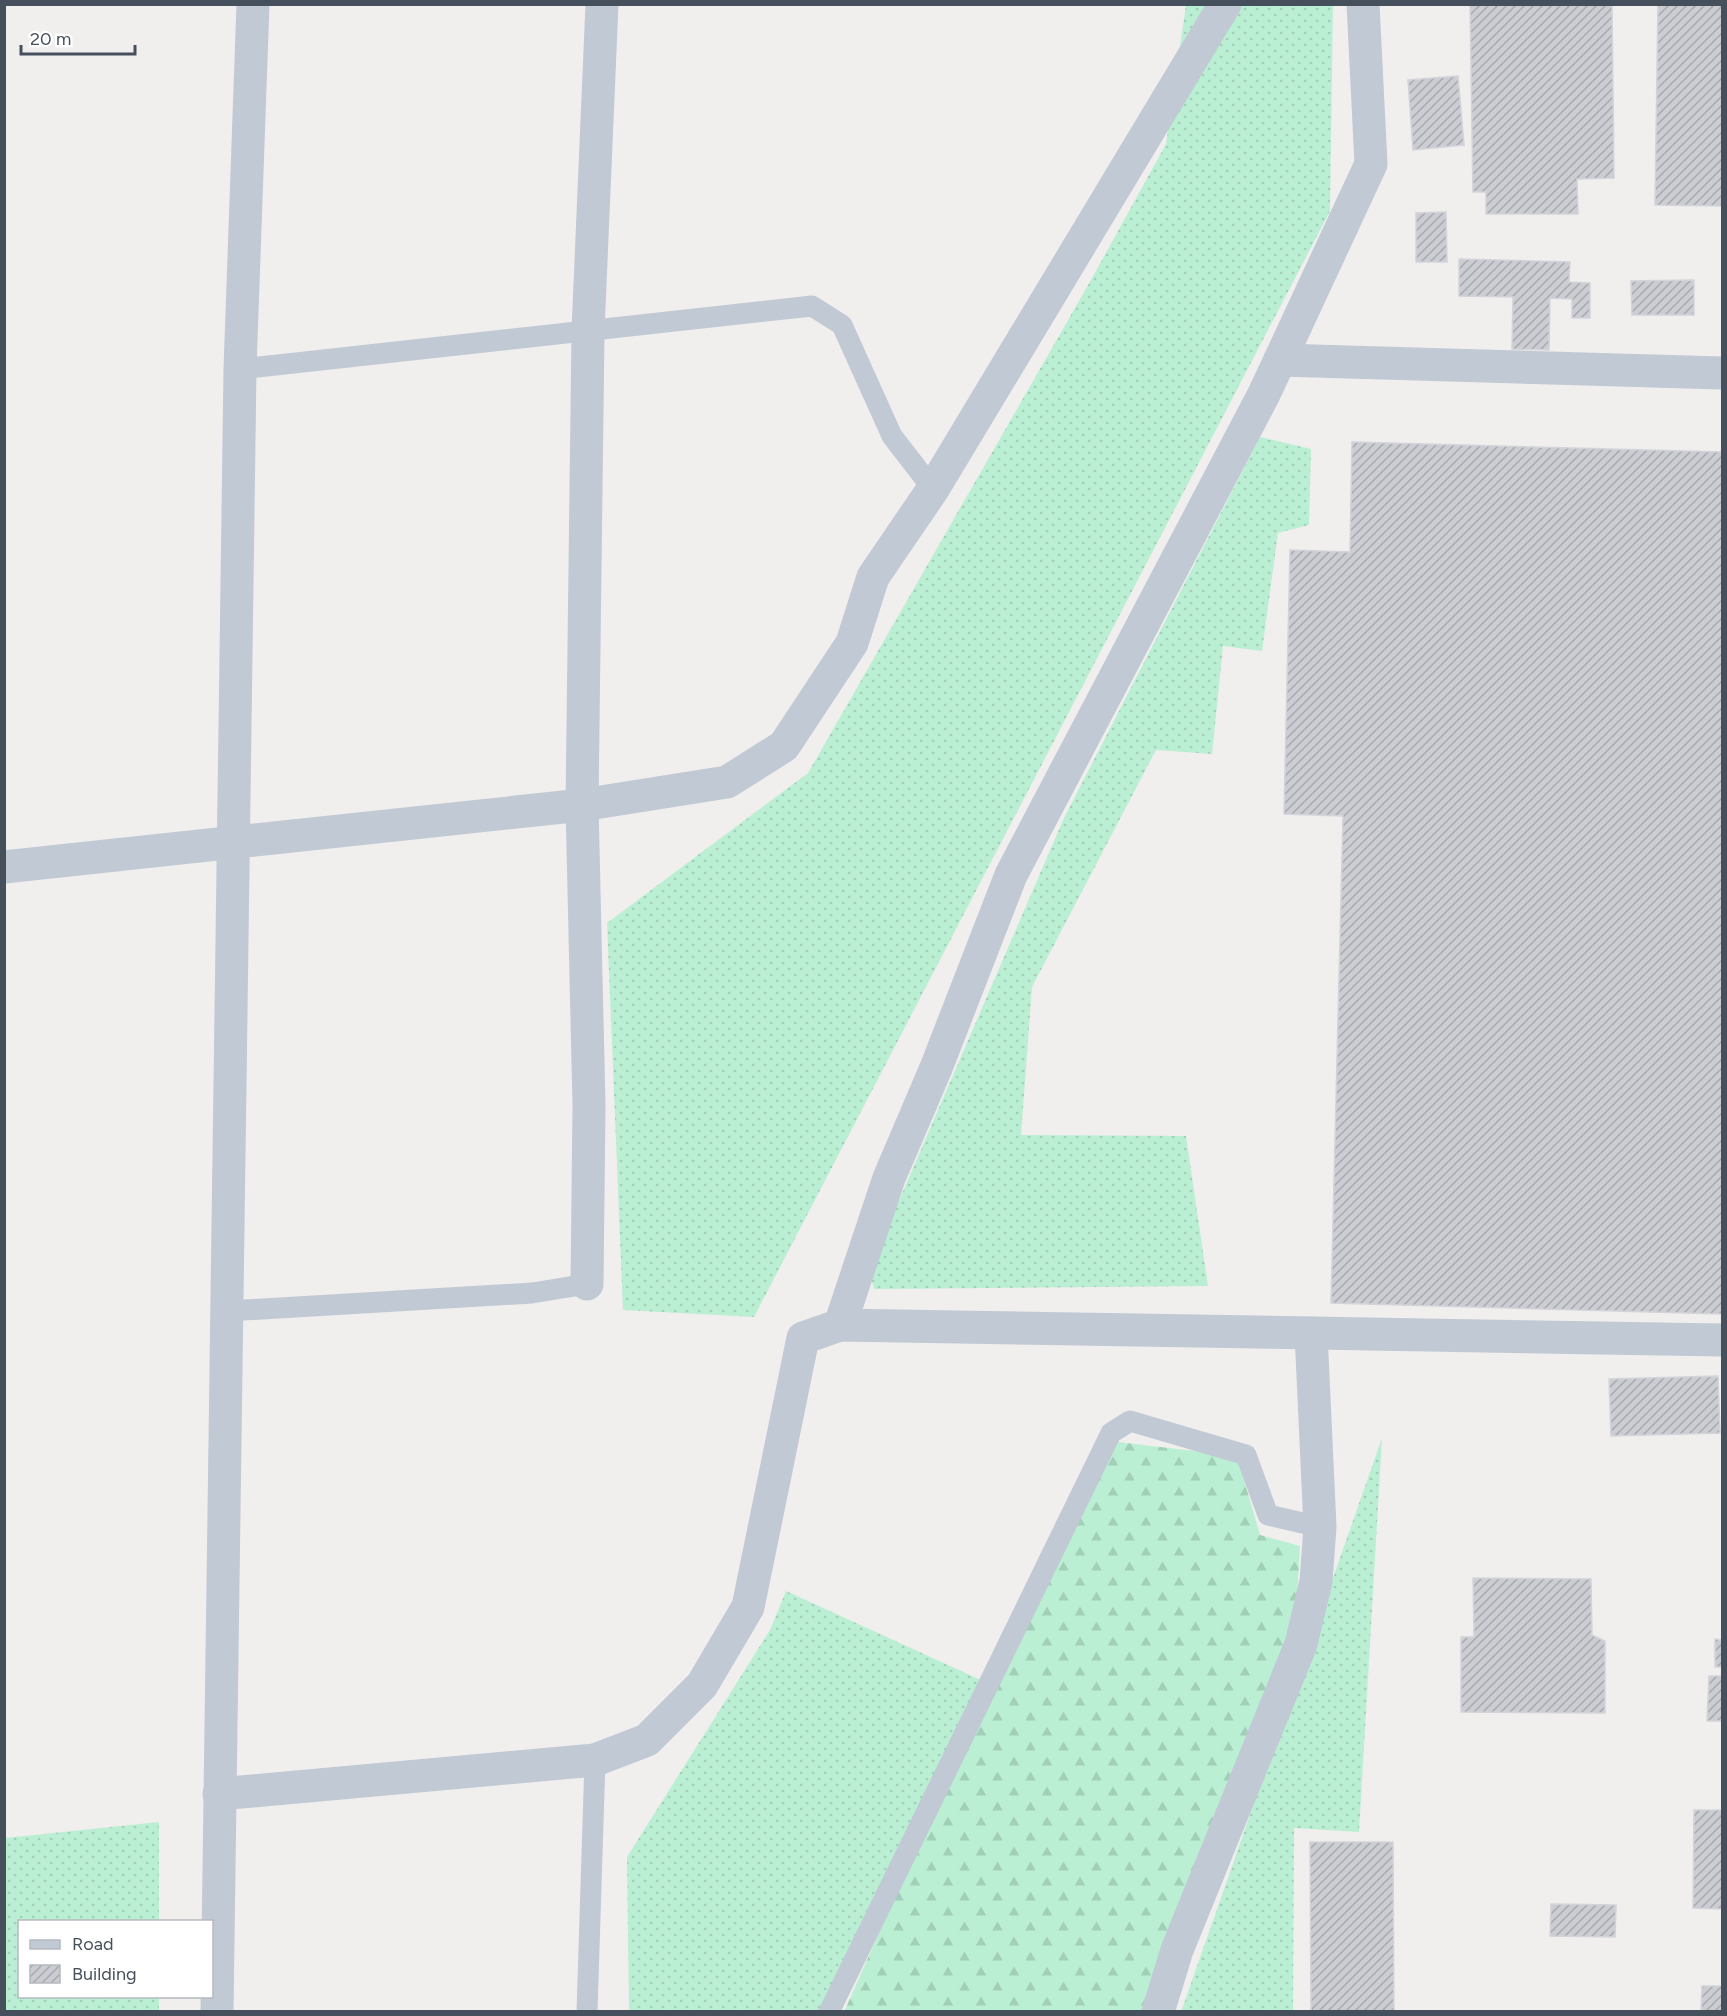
<svg xmlns="http://www.w3.org/2000/svg" width="1727" height="2016" font-family="Figtree,sans-serif">
<style>
.grass{fill:url(#grass-dots)}
.forest{fill:url(#forest-firs)}
.building{fill:url(#building-hatch);stroke:#d2d4da;stroke-width:1.5}
.lines{fill:none;stroke-linecap:round;stroke-linejoin:round}
.service{stroke:#c1c9d4;stroke-width:21}
.minor{stroke:#c1c9d4;stroke-width:33}
</style>
<defs>
<pattern id="grass-dots" width="8" height="8" patternUnits="userSpaceOnUse" patternTransform="scale(1.5)"><rect width="8" height="8" fill="#bbefd4"/><path d="M2 2h.1M6 6h.1" fill="none" stroke="#a2cfb8" stroke-width="1.8" stroke-linecap="round"/></pattern>
<pattern id="forest-firs" width="22" height="20" patternUnits="userSpaceOnUse" patternTransform="scale(1.5)"><rect width="22" height="20" fill="#bbefd4"/><path d="M5 1l3.5 6h-7zM16 11l3.5 6h-7z" fill="#a2cfb8"/></pattern>
<pattern id="building-hatch" width="6" height="6" patternUnits="userSpaceOnUse" patternTransform="scale(1.5)"><rect width="6" height="6" fill="#cbcdd3"/><path d="M-1 1l2-2M0 6l6-6M5 7l2-2" fill="none" stroke="#a7a9ae"/></pattern>
</defs>
<rect width="100%" height="100%" fill="#f1eeee"/>
<g class="grass">
<path d="M1186,5h147l-3,206 -576,1106 -131,-7 -16,-387 201,-150 283,-493 75,-136z"/>
<path d="M1260,437l51,12 -2,76 -31,8 -16,118 -39,-5 -11,108 -56,-4 -124,237 -11,148 165,1 22,150 -334,3 -5,-19 195,-452z"/>
<path d="M1382,1438l-23,394 -65,-4 -1,183 -112,1z"/>
<path d="M786,1591l197,90 -155,330h-199l-2,-154 143,-227z"/>
<path d="M159,1822v99l-139,1v74l139,1v14h-154v-173z"/>
</g>
<path class="forest" d="M1118,1442l119,14 23,79 40,11 -5,86 -146,379 -305,1 66,-149z"/>
<g class="building">
<path d="M1470,4h142l2,174 -37,1 1,35h-92v-22h-13z"/>
<path d="M1658,4h64v202l-67,-1z"/>
<path d="M1458,76l6,69 -51,5 -5,-70z"/>
<path d="M1446,212l1,50h-31v-49z"/>
<path d="M1459,259l111,3 -1,20 21,1v35h-18v-19l-22,-1 -1,52 -37,-1 1,-52 -54,-1z"/>
<path d="M1694,280v35h-62l-1,-34z"/>
<path d="M1352,442l370,10v862l-391,-11 12,-487 -59,-2 6,-264 60,2z"/>
<path d="M1718,1376l2,57 -109,3 -2,-57z"/>
<path d="M1473,1578l118,1 1,56 13,6v72l-144,-1v-75h13z"/>
<path d="M1715,1639l7,1v27h-7z"/>
<path d="M1709,1676h13v45h-15z"/>
<path d="M1694,1810h28v99l-29,-1z"/>
<path d="M1310,1842h83l1,170h-83z"/>
<path d="M1551,1904l65,1 -1,32 -65,-1z"/>
<path d="M1702,1986h20v26h-21z"/>
</g>
<g class="lines">
<g class="service">
<path d="M240,369l572,-63 30,19 50,111 41,53"/>
<path d="M227,1311l305,-18 55,-9"/>
<path d="M587,2012l8,-252"/>
<path d="M829,2012l282,-579 19,-12 116,34 22,60 52,12"/>
</g>
<g class="minor">
<path d="M1280,360l442,13"/>
<path d="M4,867l578,-62 145,-23 57,-36 68,-103 21,-66 60,-88 292,-485"/>
<path d="M587,1284l2,-179 -7,-300 6,-474 14,-327"/>
<path d="M840,1325l49,-147 47,-110 75,-193 253,-481 107,-230 -8,-160"/>
<path d="M219,1794l376,-34 52,-20 55,-55 46,-78 55,-269 37,-13 882,15"/>
<path d="M217,2012l23,-1643 13,-365"/>
<path d="M1158,2012l19,-62 124,-306 15,-63 4,-54 -9,-194"/>
</g>
</g>
<rect width="1727" height="2016" fill="none" stroke="#46505c" stroke-width="12"/>
<rect x="18" y="1920" width="195" height="78" fill="#ffffff" stroke="#b5b9be" stroke-width="1.5"/>
<rect x="30" y="1940" width="30" height="9" fill="#c1c9d4" stroke="#b5b9be" stroke-width="1.5"/>
<text x="72" y="1950" font-size="18" fill="#46505c">Road</text>
<rect x="30" y="1965" width="30" height="18" fill="url(#building-hatch)" stroke="#b5b9be" stroke-width="1.5"/>
<text x="72" y="1980" font-size="18" fill="#46505c">Building</text>
<path d="M21 45v9h114v-9" fill="none" stroke="#46505c" stroke-width="3"/>
<text x="30" y="45" font-size="18" fill="#46505c" stroke="#ffffff" stroke-width="4.5" paint-order="stroke">20 m</text>
</svg>
